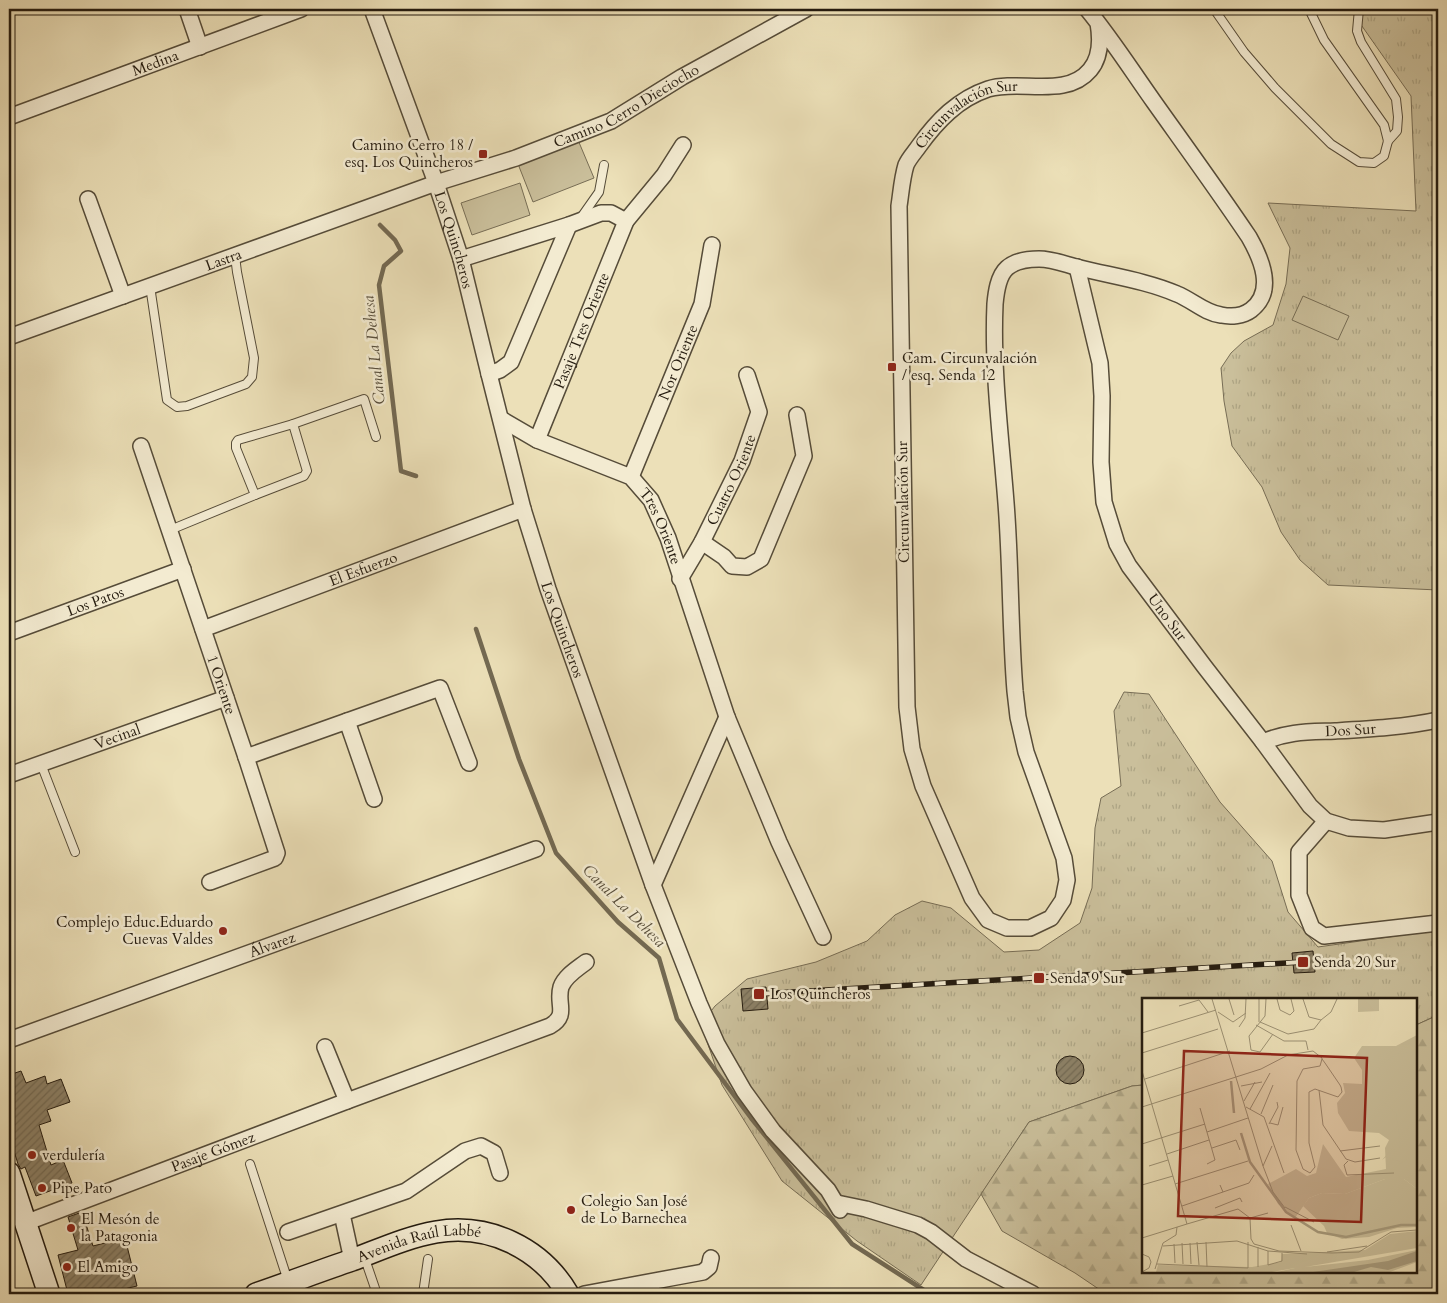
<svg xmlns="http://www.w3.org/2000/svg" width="1447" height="1303" font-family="Cardo,serif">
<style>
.grass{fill:url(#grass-tufts);stroke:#776d55}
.forest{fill:url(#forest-firs);stroke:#776d55}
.garden{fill:#cabf9b;stroke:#776d55}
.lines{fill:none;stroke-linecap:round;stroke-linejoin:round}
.stream{stroke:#736952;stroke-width:4.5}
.building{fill:url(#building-hatch);stroke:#241b0f}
.lane-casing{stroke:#564c39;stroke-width:10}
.street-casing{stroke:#564c39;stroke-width:18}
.secondary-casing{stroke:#241b0f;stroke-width:24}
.lane{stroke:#f3ebd1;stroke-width:8}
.street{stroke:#f3ebd1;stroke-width:15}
.secondary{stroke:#f3ebd1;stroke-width:21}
.rail-casing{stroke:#241b0f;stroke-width:5.5}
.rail{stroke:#f3ebd1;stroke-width:4;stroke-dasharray:11;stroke-linecap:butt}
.poi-dot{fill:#8f2418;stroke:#f3ebd1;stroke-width:2}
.labels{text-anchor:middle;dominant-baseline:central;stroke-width:5;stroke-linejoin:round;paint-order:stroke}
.street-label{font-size:15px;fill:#241b0f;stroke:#f3ebd1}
.poi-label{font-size:15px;fill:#241b0f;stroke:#f3ebd1;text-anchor:start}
.water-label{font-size:16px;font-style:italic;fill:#594f3c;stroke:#f3ebd1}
.inset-river{fill:none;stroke:#a89d7f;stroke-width:2.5}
.inset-road{fill:none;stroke:#9c9174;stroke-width:1}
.view{fill:#8f2418;fill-opacity:0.15;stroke:#8f2418;stroke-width:2.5}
.inset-edge{fill:none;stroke:#241b0f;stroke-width:2.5}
</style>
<defs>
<pattern id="grass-tufts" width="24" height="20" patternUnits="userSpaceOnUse" patternTransform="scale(1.25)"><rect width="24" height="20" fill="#cabf9b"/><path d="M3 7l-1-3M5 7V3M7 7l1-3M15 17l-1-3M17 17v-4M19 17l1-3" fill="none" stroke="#ada484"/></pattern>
<pattern id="forest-firs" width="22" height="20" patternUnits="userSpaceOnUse" patternTransform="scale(1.25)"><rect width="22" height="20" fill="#cabf9b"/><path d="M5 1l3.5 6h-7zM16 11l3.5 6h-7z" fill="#ada484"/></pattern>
<pattern id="building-hatch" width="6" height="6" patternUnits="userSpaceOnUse" patternTransform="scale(1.25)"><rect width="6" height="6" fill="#8c8167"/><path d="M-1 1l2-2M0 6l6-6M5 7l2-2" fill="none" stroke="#726953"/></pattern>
</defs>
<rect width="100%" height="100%" fill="#ece0b8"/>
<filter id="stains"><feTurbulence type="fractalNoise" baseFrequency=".004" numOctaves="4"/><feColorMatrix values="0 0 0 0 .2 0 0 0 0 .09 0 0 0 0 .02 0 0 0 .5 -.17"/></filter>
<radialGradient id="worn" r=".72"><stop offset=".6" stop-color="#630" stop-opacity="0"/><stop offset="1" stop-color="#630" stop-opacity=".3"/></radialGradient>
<g class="grass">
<path d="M1350,9h88v581l-110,-5 -28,-25 -19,-28 -19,-45 -30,-41 -8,-45 -3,-33 10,-15 13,-12 29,-16 13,-41 4,-36 -22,-45 148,8 -5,-115z"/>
<path d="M1124,692l25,2 71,108 52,59 16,51 30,35 120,-17v85l-22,10v-26h-273v86l-11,1 -103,36 -108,163 -64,-44 -75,-60 -60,-96 -21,-61 14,-18 32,-27 69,-17 51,-21 28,-26 27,-14 29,7 53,44 35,-2 41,-27 12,-35 3,-60 6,-30 20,-12 -7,-75z"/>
</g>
<path class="forest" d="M1438,1015v279h-332l-31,-21 -73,-42 -21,-37 48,-72 103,-36 11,-1v187h273v-247z"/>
<g class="garden">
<path d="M578,140l16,38 -61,24 -15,-38z"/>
<path d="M520,183l10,32 -58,20 -11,-32z"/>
<path d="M1303,296l46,20 -11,24 -46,-20z"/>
</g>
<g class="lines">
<g class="stream">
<path d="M380,225l15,15 6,11 -17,15 -5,19 22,186 15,5"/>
<path d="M476,629l43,130 37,94 62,69 41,36 18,61 74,99 101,126 78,50"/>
</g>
</g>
<g class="building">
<path d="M1313,951l2,21 -21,1 -2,-20z"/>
<path d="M766,987l2,22 -25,2 -2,-22z"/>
<circle cx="1070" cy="1070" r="14"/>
<path d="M21,1071l5,12 19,-7 2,8 14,-5 9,23 -23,8 4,11 -12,4 12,40 12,-5 9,23 -36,13 -11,-29 -4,2 -3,-5 -9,-29v-60z"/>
<path d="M82,1212l11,34 32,-8 12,48 -34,8h-35l-10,-39 20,-5 -10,-33z"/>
</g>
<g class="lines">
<defs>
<g id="lane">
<path d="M1214,9l30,43 31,36 56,56 28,18 15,1 10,-7 4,-15 -4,-16 -60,-85 -15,-31"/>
<path d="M1359,9l-2,22 4,11 35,57 2,18 -1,14 -9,10"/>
<path d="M580,219l19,-27 5,-27"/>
<path d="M150,286l17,114 10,7 10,-1 59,-22 6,-7 2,-19 -17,-86 -2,-16"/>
<path d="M255,495l49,-19 3,-5 -14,-47"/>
<path d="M170,530l85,-35 -19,-47v-5l2,-3 55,-16 71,-25 12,38"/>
<path d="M41,764l34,88"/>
<path d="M250,1164l38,117"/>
<path d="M364,1256l13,38"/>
<path d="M423,1294l5,-35"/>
</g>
<g id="street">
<path d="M187,9l13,38"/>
<path id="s1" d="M372,9l64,174 25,76 28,115 34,135 25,80 105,296 46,118 18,41 27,47 29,40 55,59 12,20"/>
<path id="s2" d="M1087,9c24,29 45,62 67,93 32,45 64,89 95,135 12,21 27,54 2,73 -8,6 -20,7 -30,5 -16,-2 -29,-15 -44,-21 -30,-13 -65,-18 -97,-26 -13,-3 -27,-9 -41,-9 -11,0 -23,1 -32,9 -9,8 -11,25 -12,36 -3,66 6,133 11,199 5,63 4,126 9,188l3,26 8,35 38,106 3,22 -4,20 -12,18 -21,10h-23l-19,-8 -16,-22 -49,-112 -11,-37 -5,-42 -8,-501c2,-13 3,-28 7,-41 3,-7 9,-13 13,-19 18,-25 39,-47 69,-57 32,-10 78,10 102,-19 11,-13 11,-30 8,-47"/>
<path id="s3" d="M9,117l292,-108"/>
<path d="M88,199l35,97"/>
<path d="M461,259l108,-34 32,-12h10l15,8"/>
<path id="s4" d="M1077,267l23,96 2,33 -1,66 3,40 13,42 12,22 75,100 59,76 47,64 16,15 23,7 35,2 54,-8"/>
<path id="s5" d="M9,337l427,-154 80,-25 95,-37 71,-44 124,-68"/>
<path d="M489,374l11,-4 11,-8 58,-137"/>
<path id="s6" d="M501,419l36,21 94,37 20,23 17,38 59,179 52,125 44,95"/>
<path id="s7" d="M537,440l89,-219 38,-46 19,-30"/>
<path id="s8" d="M141,446l105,311 31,96 -2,5 -65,24"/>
<path id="s9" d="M631,477l71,-173 10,-59"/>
<path d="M702,542l22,15 8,9 15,1 14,-8 43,-103 -7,-41"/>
<path id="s10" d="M680,579l22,-37 40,-81 17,-49 -12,-37"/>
<path id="s11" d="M203,629l320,-120"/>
<path id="s12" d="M9,633l174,-64"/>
<path d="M347,721l27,78"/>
<path id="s13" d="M1263,742c26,-11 45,-10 72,-11 34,-2 70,-4 103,-11"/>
<path d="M246,757l194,-69 29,75"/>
<path id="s14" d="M9,775l217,-77"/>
<path d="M1326,821l-27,31v43l13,33 12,8 114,-13"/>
<path d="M653,885l74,-168"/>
<path id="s15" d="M9,1040l527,-191"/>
<path d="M347,1101l203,-75c19,-11 6,-22 11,-39 4,-11 16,-18 25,-25"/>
<path d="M837,1203l29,6 52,16 13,7 35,27 67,35"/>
<path d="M342,1214l10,46"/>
<path id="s16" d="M25,1223l322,-122 -22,-54"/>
<path d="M288,1232l118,-41 59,-40 16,-5 13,7 6,20"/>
<path d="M584,1294l119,-22 6,-5 2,-9"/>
</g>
<g id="secondary">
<path d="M9,1173l40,121"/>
<path id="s17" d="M256,1294c32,-11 64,-23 96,-34 27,-10 55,-23 84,-28 53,-9 105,16 132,62"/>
</g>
</defs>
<use href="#lane" class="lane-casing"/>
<use href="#street" class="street-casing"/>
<use href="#secondary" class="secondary-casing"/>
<use href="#lane" class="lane"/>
<use href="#street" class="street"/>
<use href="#secondary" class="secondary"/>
<defs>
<path id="rail" d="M759,994l544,-32"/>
</defs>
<use href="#rail" class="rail-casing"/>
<use href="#rail" class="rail"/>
</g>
<g class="poi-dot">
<rect x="478" y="149" width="10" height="10" rx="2.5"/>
<rect x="887" y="362" width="10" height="10" rx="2.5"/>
<circle cx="223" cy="931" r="5"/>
<rect x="1297" y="956" width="12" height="12" rx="2.5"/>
<rect x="1033" y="972" width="12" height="12" rx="2.5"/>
<rect x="753" y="988" width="12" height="12" rx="2.5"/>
<circle cx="32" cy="1155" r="5"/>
<circle cx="42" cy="1188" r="5"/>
<circle cx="571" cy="1210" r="5"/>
<circle cx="71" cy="1228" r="5"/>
<circle cx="67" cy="1267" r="5"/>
</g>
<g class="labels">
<g class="street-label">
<text stroke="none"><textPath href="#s3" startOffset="156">Medina</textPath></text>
<text stroke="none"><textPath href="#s5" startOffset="660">Camino Cerro Dieciocho</textPath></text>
<text stroke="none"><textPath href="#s2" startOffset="2205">Circunvalación Sur</textPath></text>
<text stroke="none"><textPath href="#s1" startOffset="245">Los Quincheros</textPath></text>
<text stroke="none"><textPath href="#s5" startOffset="228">Lastra</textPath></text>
<text stroke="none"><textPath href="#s7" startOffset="118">Pasaje Tres Oriente</textPath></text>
<text stroke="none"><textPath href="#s9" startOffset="124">Nor Oriente</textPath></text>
<text stroke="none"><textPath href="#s10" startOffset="112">Cuatro Oriente</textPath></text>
<text transform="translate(903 502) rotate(-91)">Circunvalación Sur</text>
<text stroke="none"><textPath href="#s6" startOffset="201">Tres Oriente</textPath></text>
<text stroke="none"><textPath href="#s11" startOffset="171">El Esfuerzo</textPath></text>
<text stroke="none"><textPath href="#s12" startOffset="92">Los Patos</textPath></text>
<text stroke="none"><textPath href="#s4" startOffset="371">Uno Sur</textPath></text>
<text stroke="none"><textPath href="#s1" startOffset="650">Los Quincheros</textPath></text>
<text stroke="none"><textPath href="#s8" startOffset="252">1 Oriente</textPath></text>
<text stroke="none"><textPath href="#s13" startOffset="89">Dos Sur</textPath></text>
<text stroke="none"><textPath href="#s14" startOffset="115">Vecinal</textPath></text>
<text stroke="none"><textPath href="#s15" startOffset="280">Álvarez</textPath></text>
<text stroke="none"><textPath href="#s16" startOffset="201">Pasaje Gómez</textPath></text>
<text stroke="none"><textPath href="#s17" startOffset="172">Avenida Raúl Labbé</textPath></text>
</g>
<g class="poi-label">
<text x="473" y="145" text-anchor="end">Camino Cerro 18 /<tspan x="473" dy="17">esq. Los Quincheros</tspan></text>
<text x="902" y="358">Cam. Circunvalación<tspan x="902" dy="17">/ esq. Senda 12</tspan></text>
<text x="213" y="922" text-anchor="end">Complejo Educ.Eduardo<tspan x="213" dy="17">Cuevas Valdes</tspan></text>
<text x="1314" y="962">Senda 20 Sur</text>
<text x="1050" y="978">Senda 9 Sur</text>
<text x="770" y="994">Los Quincheros</text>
<text x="42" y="1155">verdulería</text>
<text x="52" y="1188">Pipe Pato</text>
<text x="581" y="1201">Colegio San José<tspan x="581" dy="17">de Lo Barnechea</tspan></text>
<text x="81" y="1219">El Mesón de<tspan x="81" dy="17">la Patagonia</tspan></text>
<text x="77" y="1267">El Amigo</text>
</g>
<g class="water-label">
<text transform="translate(374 350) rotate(-96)">Canal La Dehesa</text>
<text transform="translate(624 906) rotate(45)">Canal La Dehesa</text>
</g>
</g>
<g transform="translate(1142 998)">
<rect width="275" height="275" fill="#ece0b8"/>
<path d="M275,37v154l-13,-10h-19l-40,15 -23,-1 -13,5 -14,20 -17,-14 -10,-20 28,-15 11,7 9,-3 7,-29 23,33 40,-8 -1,-21 4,-8 -10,-7 -30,-2 -11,-18 -1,-10 8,-10 -2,-10 19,1v-14l-8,-12 8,-12h34z" fill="#cabf9b"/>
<path d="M243,181h19l13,10v38l-20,1 -28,9 -27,2 -15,-6 -3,-7 -21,-20 6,-8 13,-5 23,1z" fill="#cabf9b"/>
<path d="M275,47v107l-17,12 -1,-3 -13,-4 -4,3 9,-10 8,-2 1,-8 -4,-27 -21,-18v-7l5,-22 16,-12 18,-2zM275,233v17l-112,19 63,-7 49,-10v12l-27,10h-113l18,-4 -23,4h-116l2,-7 94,2 29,-5 1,-8 83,-4 25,-16z" fill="#cabf9b"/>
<path d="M216,1h21v12l-21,1z" fill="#cabf9b"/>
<path d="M275,253v10l-29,9 -17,-3 -17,5h-41l75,-11z" fill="#a89d7f"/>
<path class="inset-river" d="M89,83l3,32M99,135l9,29 36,50 32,20 28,5 55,-12h16"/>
<path class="inset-road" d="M70,1l51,167 10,26 12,16M87,1l5,16M124,1l-1,17 -16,20 2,14 9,2 13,-18M135,1l3,11 10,5 4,-4 -3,-12M161,1l6,18 12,3 10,-8 6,-13M37,8l20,-6 9,12M76,14l15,10 13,-9M117,24v-23M118,24l28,12 26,-5 7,-9M114,27l28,16h22l2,9M97,29l6,-9 1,-19M0,35l74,-23M0,55l76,-24M0,73l45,153 -45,14M3,81l85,-28M99,88l21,-4M177,92l4,35 23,34 9,3 25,-4M102,103l11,-19M0,109l119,-38 27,-14 25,-4 9,7v1l3,4 15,22 1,2 1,5 -4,5 -23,-8 -6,3v51l6,24 -5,6 -7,-4 -7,-19 1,-69 6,-12 17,-3 2,-7M104,109l18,10 20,56M58,110l15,52 -8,4M108,111l20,-36M119,116l12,-29M128,125l8,2 5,-18M127,126l9,-17 -1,-5M65,134l41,-14M0,146l63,-20M70,150l24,-8 4,10M198,153l40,-5M25,156l42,-14M206,163l-4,4 3,10 47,-2M7,168l19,-6M121,168l9,-20M33,186l73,-23M0,187l31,-9M81,194l26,-9 5,-8M40,208l41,-14 -3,-7M143,209l29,15M73,210l25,-10 2,4M108,220l18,-5M45,226l51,-15 12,9 1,21 3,5 25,7 53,2 27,-1 32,-20 26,-2M149,227l10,26M55,244l2,23M64,244l1,25M40,245l1,21M48,245l1,21M32,246l1,19M21,248l74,-5 31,10 39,3M126,253v14l14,-4v-8M185,254l40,-6M0,256l7,3 2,5 -2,6 -7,4M15,266l91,4v-26M116,269v-20M13,271l8,-26 13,-8 1,-8"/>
<path class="view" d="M42,53l183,7 -6,164 -183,-6z"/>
<rect width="275" height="275" class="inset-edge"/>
</g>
<rect width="1447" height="1303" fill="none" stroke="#ece0b8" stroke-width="30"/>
<rect x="10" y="10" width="1427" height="1283" fill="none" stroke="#241b0f" stroke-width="2.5"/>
<rect x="15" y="15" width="1417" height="1273" fill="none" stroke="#241b0f"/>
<rect width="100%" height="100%" filter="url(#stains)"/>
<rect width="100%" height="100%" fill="url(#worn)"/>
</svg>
